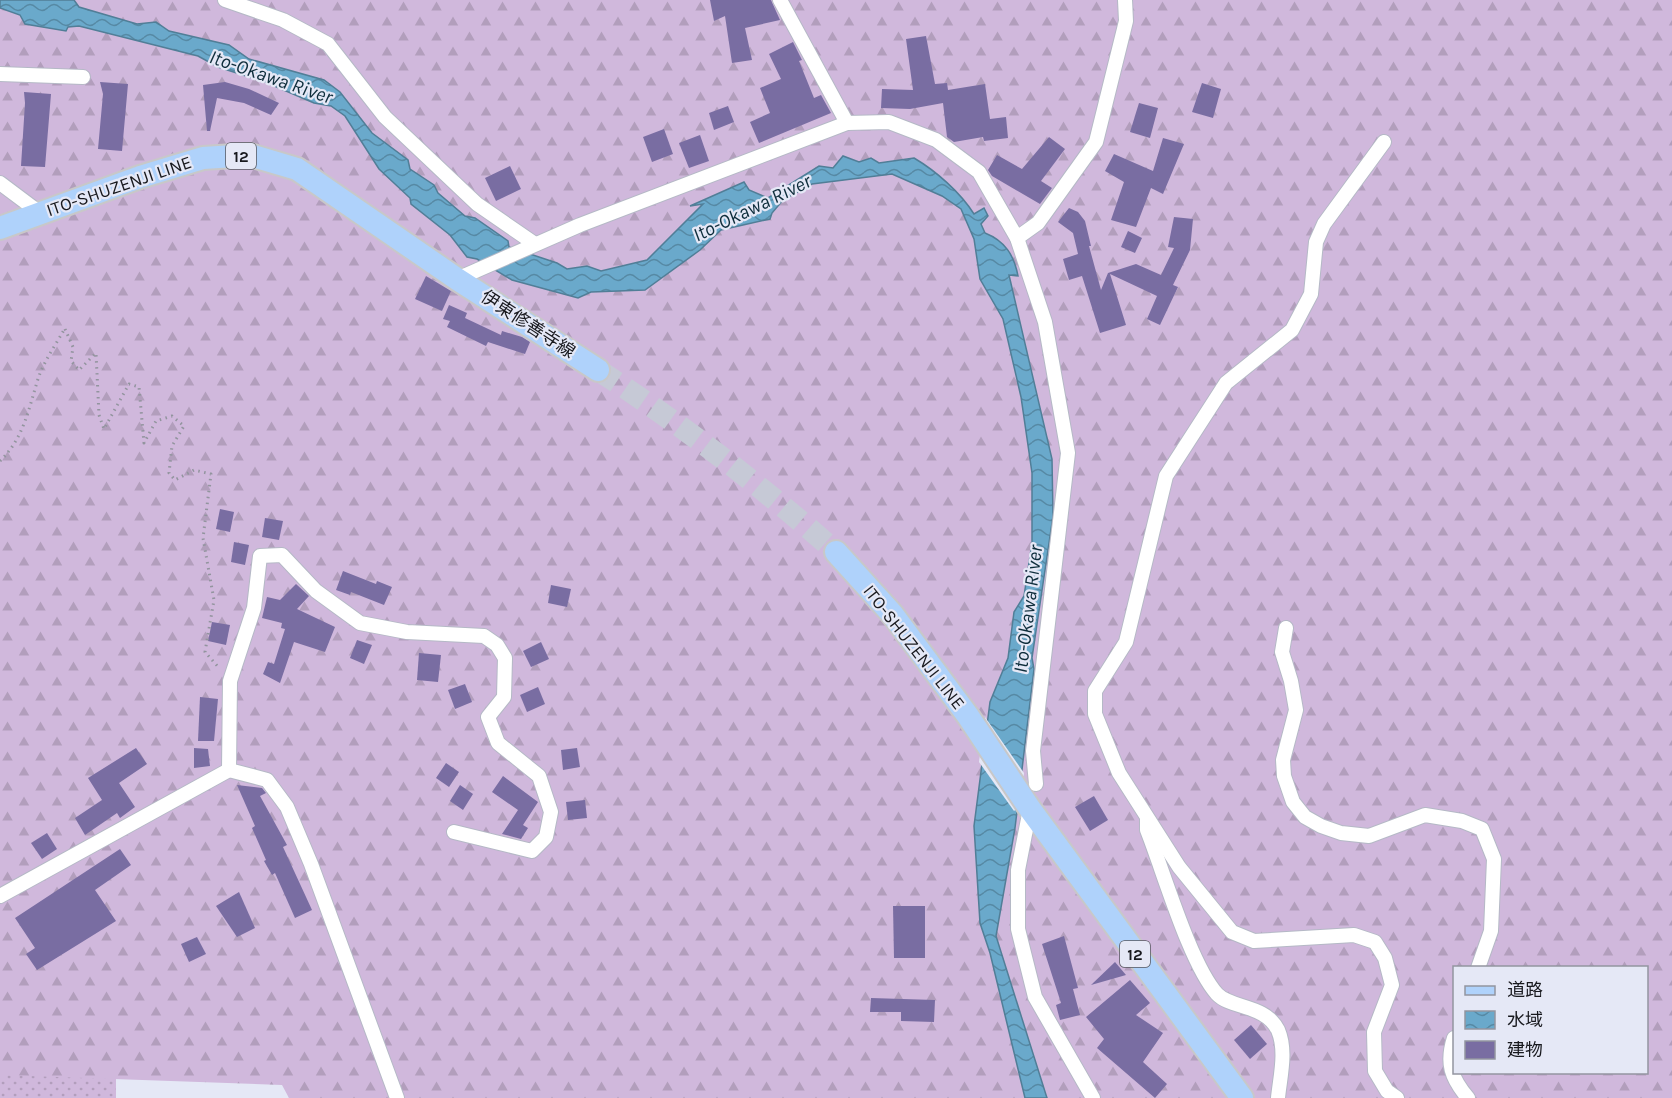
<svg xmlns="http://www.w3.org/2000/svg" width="1672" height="1098" font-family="Karla,'Noto Sans JP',sans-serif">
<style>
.green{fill:url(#green-dots)}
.forest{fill:url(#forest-firs);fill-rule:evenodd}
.water{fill:url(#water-waves);stroke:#517e97;stroke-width:1.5}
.pier{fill:#e5e8f6}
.building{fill:#796da2}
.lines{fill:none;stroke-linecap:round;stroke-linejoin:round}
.primary-tunnel{stroke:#c6c9d6;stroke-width:22;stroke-dasharray:22 11;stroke-linecap:butt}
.street-casing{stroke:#b5b9c6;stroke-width:16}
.primary-casing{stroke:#c8c8c9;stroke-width:26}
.path{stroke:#92949e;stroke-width:3;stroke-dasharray:1.5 4.5;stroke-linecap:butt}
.street{stroke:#fff;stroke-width:14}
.primary{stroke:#afd2fb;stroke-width:22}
.labels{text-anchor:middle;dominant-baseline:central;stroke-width:4.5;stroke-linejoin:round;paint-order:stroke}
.shield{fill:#e5e8f6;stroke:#56575f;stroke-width:1.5}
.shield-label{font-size:16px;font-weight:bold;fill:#18191e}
.street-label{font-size:18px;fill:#18191e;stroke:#e5e8f6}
.water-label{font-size:20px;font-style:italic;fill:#0e2d3b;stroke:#e5e8f6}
</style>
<defs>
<pattern id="green-dots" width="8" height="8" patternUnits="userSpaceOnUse" patternTransform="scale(1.5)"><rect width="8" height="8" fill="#d0b8dc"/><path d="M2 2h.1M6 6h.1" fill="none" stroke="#b29ebc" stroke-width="1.8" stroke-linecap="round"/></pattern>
<pattern id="forest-firs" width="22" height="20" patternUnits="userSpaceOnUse" patternTransform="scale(1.5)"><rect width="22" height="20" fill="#d0b8dc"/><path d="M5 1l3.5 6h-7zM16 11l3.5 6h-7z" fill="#b29ebc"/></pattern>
<pattern id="water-waves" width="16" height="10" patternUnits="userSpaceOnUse" patternTransform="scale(1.5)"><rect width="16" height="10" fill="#6aa9cb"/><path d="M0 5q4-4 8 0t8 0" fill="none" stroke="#5689a4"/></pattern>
</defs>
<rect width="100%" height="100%" fill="#e5e8f6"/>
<path class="green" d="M0,1070l116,3v25h-116z"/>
<path class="forest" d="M0,0h1672v1098h-1383l-7,-13 -282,-10zM1454,968h192v104h-192z"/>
<path class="water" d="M0,0h74l5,7 58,17 19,-2 13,9 60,14 20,14 75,21 16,12 32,41 36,27 2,9 24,16 4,8 27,23 10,2 33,23 1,6 48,16 10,6 20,-3 14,5 46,-11 56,-56 -13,2 54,-24 5,8 19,8 51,-32 14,2 10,-12 16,6 12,-4 8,5 35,-5c22,13 46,34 60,56l10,-6 4,8 -7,8 4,9c20,8 29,22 33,43l-9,-1 43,184 1,57 -21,142 2,11 -19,159 -19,108 51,162h-22l-35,-145 -10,-30 -6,-97 16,-124 18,-44 6,-46 10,-16 8,-53v-70l-11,-76 -18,-78 -23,-40 -6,-40 -13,-30 -19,-13 -50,-22 -80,10 -29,16 -11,13 -2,6 -49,11 -21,20 -55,40 -54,2 -13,6 -66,-18 -35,-21 -10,-2 -17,-22 -39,-31 -1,-6 -31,-29 -34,-53 -14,-10 -17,-3 -49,-21 -47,-15 -20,-11 -119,-30 -11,1 -2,4 -41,-7 -5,-9 -20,-7z"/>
<path class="pier" d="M985,717l39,56 -4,33 -6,5 -35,-49z"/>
<g class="building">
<path d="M710,0h61l9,20 -35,8 7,32 -20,3 -7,-47 -11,5z"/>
<path d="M926,36l9,48 12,-1 1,7 37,-6 5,35 16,-2 2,21 -24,3 -1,-4 -29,5 -7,-5 -4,-34 -33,6 -29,-1 1,-19 31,1 -7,-51z"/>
<path d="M793,42l9,18 -3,1 15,37 7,-3 10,18 -72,30 -9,-21 20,-9 -10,-25 21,-9 -12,-25z"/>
<path d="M100,82l28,2 -6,67 -24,-2 5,-55z"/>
<path d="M225,82l24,7 30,14 -8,12 -27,-12 -27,-5 -7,33h-3l-4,-46z"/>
<path d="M1202,83l19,6 -8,29 -21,-6z"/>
<path d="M24,92l27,2 -6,73 -24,-1 4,-63z"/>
<path d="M1139,103l19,5 -8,30 -20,-6z"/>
<path d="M728,106l6,16 -20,8 -5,-17z"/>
<path d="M664,129l9,25 -21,8 -9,-25z"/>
<path d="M700,135l9,26 -20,7 -10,-25z"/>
<path d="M1049,137l16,12 -24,32 11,7 -12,16 -48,-28 -4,-6 9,-15 25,14z"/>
<path d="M1163,138l21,6 -21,50 -12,-6 -15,39 -25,-7 13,-38 -19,-11 9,-17 39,17z"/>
<path d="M510,166l11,23 -25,12 -11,-23z"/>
<path d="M1069,208l9,4 7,9 6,25h-2l12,44 7,-17 28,-9 25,11 13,-27 -6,-1 6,-30 19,2 -3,31 -17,35 5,2 -18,38 -13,-6 10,-23 -47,-22 16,51 -26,8 -18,-57 -13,4 -6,-21 15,-5 -5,-21 -15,-11z"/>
<path d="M1128,231l14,7 -7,15 -14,-6z"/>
<path d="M426,276l25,15 -9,20 -27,-12z"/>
<path d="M449,305l18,8 -2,5 36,17 1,-4 20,6 8,5 -5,12 -37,-12 -2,4 -39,-19 3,-6 -7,-2z"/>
<path d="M220,509l14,3 -4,20 -14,-3z"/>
<path d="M265,518l18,3 -4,19 -17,-3z"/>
<path d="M234,542l15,3 -4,20 -14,-3z"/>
<path d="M343,571l33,13 1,-3 15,6 -8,18 -33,-13 -1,3 -14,-5z"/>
<path d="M296,584l13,12 -12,13 38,18 -10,25 -31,-10 -14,41 -17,-9 5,-12 6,2 11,-35 -4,-1 1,-5 -20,-5 5,-21 13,3z"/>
<path d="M551,585l20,4 -4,18 -19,-4z"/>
<path d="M212,622l18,3 -4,20 -18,-4z"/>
<path d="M357,640l15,5 -8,19 -14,-6z"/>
<path d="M541,642l8,17 -18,8 -8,-16z"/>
<path d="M419,653l22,2 -3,27 -21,-2z"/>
<path d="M465,684l7,18 -17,7 -7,-19z"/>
<path d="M538,687l7,17 -18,8 -7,-17z"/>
<path d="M200,697l18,2 -4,42h-16z"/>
<path d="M136,748l11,16 -28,19 16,24 -15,11 -3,-5 -32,22 -10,-17 27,-18 -14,-22z"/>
<path d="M194,748l14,1 2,17 -16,2z"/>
<path d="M577,748l3,19 -17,3 -2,-20z"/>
<path d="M446,763l13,9 -10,15 -13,-9z"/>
<path d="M503,776l35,26 -15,23 5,3 -7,11 -19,-5 16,-24 -26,-18z"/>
<path d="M237,785l25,3 4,5 -6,3 27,49 -4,2 29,63 -17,8 -20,-45 -3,2 -8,-14 2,-1 -14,-32 3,-2z"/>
<path d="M460,785l13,9 -10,16 -13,-9z"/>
<path d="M1094,796l14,24 -18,11 -15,-24z"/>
<path d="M585,800l2,18 -19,2 -2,-18z"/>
<path d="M47,833l10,16 -15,10 -11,-16z"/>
<path d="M120,849l11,16 -36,25 21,31 -79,49 -11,-16 9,-6 -20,-30z"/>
<path d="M239,892l16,36 -18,9 -21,-31z"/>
<path d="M893,906h32v52h-31z"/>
<path d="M1064,936l14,52 -5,1 7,26 -20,5 -4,-15 5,-2 -19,-59z"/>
<path d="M197,937l9,17 -17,8 -8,-18z"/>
<path d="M1115,962l11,13 -35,10z"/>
<path d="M1130,980l20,23 -14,12 27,18 -20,29 24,22 -12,14 -58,-50 7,-9 -18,-22z"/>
<path d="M871,998l64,2 -1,22 -33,-1v-9h-31z"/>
<path d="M1251,1025l16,19 -17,15 -16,-19z"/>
</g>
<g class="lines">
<path class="primary-tunnel" d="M598,370c86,56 161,114 238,182"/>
<defs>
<g id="street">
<path d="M225,0l58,20 45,24 57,73 92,87 58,40"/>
<path d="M780,0l67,123"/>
<path d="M0,74l83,3"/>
<path d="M1384,142l-60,82 -8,18 -5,52 -19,36 -66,53 -60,93 -40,166 -31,49v23l24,59 60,94 53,65 22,9 100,-6 21,7 10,16 7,27 -18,47 1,39 12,20 10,7"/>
<path d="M0,183l40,30"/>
<path d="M1017,238l21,-15 58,-81 30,-121 -1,-21"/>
<path d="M457,279l123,-54 267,-102 42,-1 47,18 43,32 38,66 28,84 23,131 -35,298 3,33"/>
<path d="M1286,628l-4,24 9,29 5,29 -13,50 1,16 9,26 12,15 16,9 20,7 28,3 56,-21 37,6 20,8 12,30 -3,72 -13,37"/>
<path d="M1030,809l-12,61v59l17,68 58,101"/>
<path d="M1147,819v11c16,40 43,134 70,164 14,15 48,10 61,36 9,21 2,47 0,68"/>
<path d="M0,896l229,-126"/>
<path d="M1454,1038c-8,25 -3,40 14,60"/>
<path d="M397,1098l-86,-234 -24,-57 -20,-27 -38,-10 1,-89 24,-73 6,-52 22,-1 34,36 44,32 47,9 77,4 13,9 8,13 -1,39 -16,20 10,26 41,33 12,36 -5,25 -14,14 -78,-19"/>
</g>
<g id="primary">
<path d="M0,228l140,-51 63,-19 47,-3 47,14 160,110 141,91"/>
<path d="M836,552l57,63 75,101 62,93 212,289"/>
</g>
</defs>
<use href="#street" class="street-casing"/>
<use href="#primary" class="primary-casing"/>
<g class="path">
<path d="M65,329l8,18 -2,14 8,9 17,-17 3,62 5,14 25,-45 10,3 5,56 12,-22 16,-5 12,10 -12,20 -3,27 6,7 19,-10 17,4 -8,64 11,62 -9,52 15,17"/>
<path d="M0,461c25,-24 29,-55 39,-85 6,-16 17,-32 25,-46"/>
</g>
<use href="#street" class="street"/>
<use href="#primary" class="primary"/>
</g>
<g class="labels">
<g class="shield">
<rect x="226" y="143" width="30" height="26" rx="4.5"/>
<rect x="1120" y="941" width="30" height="26" rx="4.5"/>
</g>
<g class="shield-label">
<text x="241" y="156">12</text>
<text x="1135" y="954">12</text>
</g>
<g class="street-label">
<text transform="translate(119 186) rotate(-19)">ITO-SHUZENJI LINE</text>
<text transform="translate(528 324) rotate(33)">伊東修善寺線</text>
<text transform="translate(914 647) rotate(52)">ITO-SHUZENJI LINE</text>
</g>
<g class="water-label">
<text transform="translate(271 77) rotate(19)">Ito-Okawa River</text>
<text transform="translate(752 208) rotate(-26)">Ito-Okawa River</text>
<text transform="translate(1028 609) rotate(-83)">Ito-Okawa River</text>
</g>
</g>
<rect x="1453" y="966" width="195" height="108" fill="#e5e8f6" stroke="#9395a0" stroke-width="1.5"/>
<rect x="1465" y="986" width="30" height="9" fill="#afd2fb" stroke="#9395a0" stroke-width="1.5"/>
<text x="1507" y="996" font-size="18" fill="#18191e">道路</text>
<rect x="1465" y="1011" width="30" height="18" fill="url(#water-waves)" stroke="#9395a0" stroke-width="1.5"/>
<text x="1507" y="1026" font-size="18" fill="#18191e">水域</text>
<rect x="1465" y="1041" width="30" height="18" fill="#796da2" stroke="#9395a0" stroke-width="1.5"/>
<text x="1507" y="1056" font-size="18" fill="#18191e">建物</text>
</svg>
